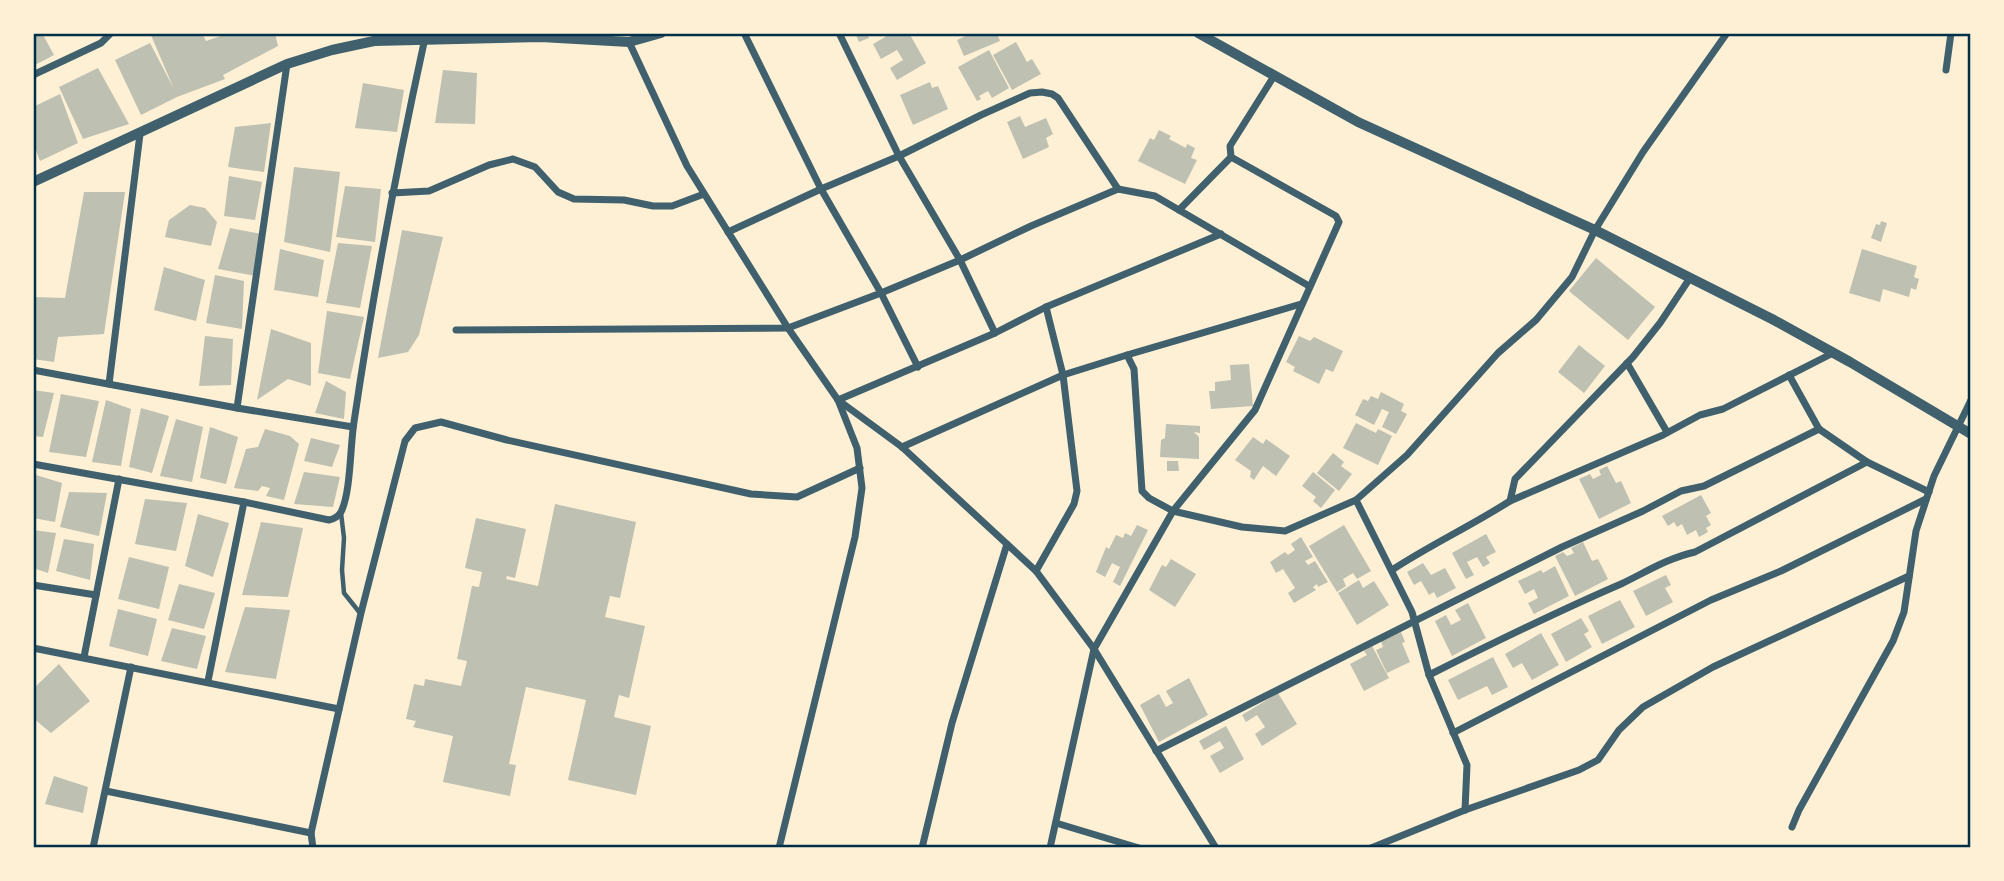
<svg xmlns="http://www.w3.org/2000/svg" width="2004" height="881" font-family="'Varela Round',sans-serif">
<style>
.building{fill:#bec0b2}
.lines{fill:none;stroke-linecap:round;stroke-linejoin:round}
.service{stroke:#3f606c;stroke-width:4.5}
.minor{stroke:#3f606c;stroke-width:7}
.tertiary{stroke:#3f606c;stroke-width:10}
.neatline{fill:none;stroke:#003049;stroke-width:2.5}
</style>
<rect width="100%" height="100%" fill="#fdf0d5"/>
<g class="building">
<path d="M33,33h9l12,22 -21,11z"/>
<path d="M150,33h52l4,8 23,-8h46l3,13 -55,29 2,4 -48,18 -36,18 -26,-55 35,-17 24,46z"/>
<path d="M855,33h12l2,5 -10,4z"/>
<path d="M892,33h17l17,30 -29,17 -7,-12 13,-8 -6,-10 -16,9 -8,-15z"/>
<path d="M972,33h25l3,8 -36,15 -7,-16z"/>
<path d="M1016,42l11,20 5,-3 9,15 -29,16 -19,-35z"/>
<path d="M989,50l20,38 -17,10 -4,-7 -9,5 2,3 -4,2 -19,-34z"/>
<path d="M98,68l31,56 -46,15 -24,-52z"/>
<path d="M443,70l34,3 -2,51 -40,-1z"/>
<path d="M930,82l2,6 6,-2 10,23 -35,16 -13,-30z"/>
<path d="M363,83l41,7 -7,42 -42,-4z"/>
<path d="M60,94l18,49 -38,18 -7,-19v-35z"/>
<path d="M1020,116l5,11 21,-9 7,16 -7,4 3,9 -26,12 -16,-37z"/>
<path d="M271,123l-7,49 -36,-5 7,-40z"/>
<path d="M1159,130l12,6 -2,3 17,9 1,-4 8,4 -4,10 6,2 -12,24 -47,-23 12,-23 4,2z"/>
<path d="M294,167l46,5 -10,80 -46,-10z"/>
<path d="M229,176l33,6 -7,38 -31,-4z"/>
<path d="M345,186l36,3 -6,53 -39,-5z"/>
<path d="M84,192h41l-21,142 -46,3 -4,25 -21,-3 1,-62 31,1z"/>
<path d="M190,205l15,3 12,14 -6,24 -46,-9 4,-17z"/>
<path d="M1881,221l6,2 -6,19 -10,-4 5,-14 4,1z"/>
<path d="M230,228l32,6 -6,42 -38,-7z"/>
<path d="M402,230l41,7 -24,98 -11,17 -30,6z"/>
<path d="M338,243l34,3 -12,62 -34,-5z"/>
<path d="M280,249l44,11 -6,37 -44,-7z"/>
<path d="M1862,249l55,17 -3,11 5,2 -3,11 -5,-2 -2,9 -26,-8 -3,13 -31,-9z"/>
<path d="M1596,258l59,49 -27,33 -59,-49z"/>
<path d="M164,267l41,13 -9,41 -42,-11z"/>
<path d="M215,275l29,6 -2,48 -36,-6z"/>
<path d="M327,311l37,6 -14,62 -32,-6z"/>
<path d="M271,329l40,14v43l-23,-7 -31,21z"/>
<path d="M205,336l28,3 -2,46 -32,1z"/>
<path d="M1299,336l11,5 4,-4 29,14 -10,21 -7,-3 -7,15 -26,-13 2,-4 -9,-5z"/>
<path d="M1579,345l26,21 -21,27 -26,-21z"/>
<path d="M1249,364l4,42 -42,3 -2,-18h6v-9l16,-2 -1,-15z"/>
<path d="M326,381l20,11 -2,27 -29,-6z"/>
<path d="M33,390l21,3 -11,44 -10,-1z"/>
<path d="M1381,392l23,12 -3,7 6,3 -11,20 -14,-7 7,-15 -7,-3 -8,16 -19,-10 8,-16 5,2 3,-5 7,3z"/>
<path d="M61,394l38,7 -13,56 -37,-5z"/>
<path d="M106,400l25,9 -10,57 -29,-4z"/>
<path d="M141,408l28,8 -17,57 -23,-6z"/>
<path d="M176,419l27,8 -11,55 -32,-6z"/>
<path d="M1356,423l20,10 2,-4 14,7 -14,29 -35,-17z"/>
<path d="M1166,424l34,2v7l-6,-1 5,5v22l-39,-2 1,-17 4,-2z"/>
<path d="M210,427l28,10 -12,47 -26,-6z"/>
<path d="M265,429l25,7 9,8 -15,56 -18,-4 4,-8 -8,-2 -4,5 -24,-3 12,-39 12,-2z"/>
<path d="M1253,437l10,7 3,-5 24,17 -14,20 -13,-10 -9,14 -4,-3 1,-6 -16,-11z"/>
<path d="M311,438l29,7 -8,22 -28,-6z"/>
<path d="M1333,453l11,9 -3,4 11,8 -13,17 -22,-18z"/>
<path d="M1167,461h11l1,10h-12z"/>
<path d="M1607,466l9,17 5,-2 10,22 -32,16 -20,-40 11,-5 3,5 8,-4 -2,-5z"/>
<path d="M304,472l36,5 -7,30 -39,-3z"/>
<path d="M1313,472l22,18 -14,18 -8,-7 3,-4 -14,-11z"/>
<path d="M33,474l29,9 -7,39 -22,-4z"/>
<path d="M69,492l38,1 -8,43 -39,-9z"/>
<path d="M1701,495l10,18 -5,3 5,9 -5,3 2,4 -9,5 -3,-7 -9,5 -5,-11 -5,3 -3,-5 -6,4 -6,-10z"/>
<path d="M145,499l42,4 -11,48 -41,-7z"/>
<path d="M555,504l81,18 -16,76 -10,-2 -5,21 40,9 -16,72 -10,-3 -5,22 37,9 -15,69 -68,-15 18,-80 -60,-13 -17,77 7,1 -6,31 -67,-14 10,-46 -40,-9 3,-6 -10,-2 8,-35 10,2 1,-7 36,7 6,-25 -10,-2 15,-73 7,1 3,-15 -17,-4 11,-50 50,11 -11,49 -8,-2 -1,3 32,7z"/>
<path d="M198,514l31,9 -16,54 -28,-11z"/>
<path d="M261,522l42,6 -15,69 -46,-2z"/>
<path d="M1137,525l11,5 -28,56 -7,-4 7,-15 -8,-4 -7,14 -9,-5 10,-25 3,2 7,-14 7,3 2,-5 6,3z"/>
<path d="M1344,525l27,46 -14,8 -4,-6 -10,6 3,7 -9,6 -28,-46z"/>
<path d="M33,530l23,3 -8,40 -15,-5z"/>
<path d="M1486,534l10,18 -10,5 4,6 -7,4 -6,-10 -10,5 7,13 -8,4 -14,-26z"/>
<path d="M1301,537l12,20 -8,4 3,4 7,-4 13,21 -10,5 -1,-3 -4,3 3,3 -22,13 -6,-10 7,-5 -12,-19 -7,4 -6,-11 15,-10 3,3 7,-5 -4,-6z"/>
<path d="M64,539l30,5 -4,36 -34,-9z"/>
<path d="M1583,542l9,19 6,-2 10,20 -33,17 -20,-40 8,-4 4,4 7,-3 -3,-5z"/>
<path d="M129,557l40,10 -10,42 -41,-10z"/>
<path d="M1171,559l25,15 -21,33 -26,-17 13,-25 4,2z"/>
<path d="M1423,563l8,12 14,-7 11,20 -19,10 -3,-6 -5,3 -8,-14 -7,4 -7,-13z"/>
<path d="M1555,566l14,30 -35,18 -6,-11 10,-5 -4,-9 -9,5 -7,-13 23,-11 2,3z"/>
<path d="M1666,575l5,10 -6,3 8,14 -27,14 -13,-25z"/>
<path d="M1359,580l4,8 11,-7 15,24 -32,20 -19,-32z"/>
<path d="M179,584l36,9 -11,36 -36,-9z"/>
<path d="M1620,600l15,27 -33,17 -14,-28z"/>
<path d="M1468,603l18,35 -34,18 -17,-35 11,-6 5,10 10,-5 -6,-10z"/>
<path d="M245,607l45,3 -14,69 -51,-7z"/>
<path d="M118,609l39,10 -9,37 -39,-10z"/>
<path d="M1581,618l8,13 -5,3 8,13 -26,15 -15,-28z"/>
<path d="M172,628l34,8 -9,33 -36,-8z"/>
<path d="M1401,632l4,10 -3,1 8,19 -23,11 -11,-23 7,-3 -2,-6z"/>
<path d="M1541,633l18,32 -27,15 -10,-17 -9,5 -8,-14z"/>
<path d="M1372,646l17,32 -25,13 -14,-27 17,-9 -3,-4z"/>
<path d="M1493,657l15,30 -16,8 -5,-9 -29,14 -10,-20z"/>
<path d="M59,664l31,37 -39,32 -18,-15v-29z"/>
<path d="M1189,678l19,37 -49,27 -19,-37 19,-11 7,13 7,-4 -7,-12z"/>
<path d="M1278,693l19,31 -35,22 -7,-12 10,-7 -8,-12 -11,7 -4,-7z"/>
<path d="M1226,726l18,33 -24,14 -10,-17 14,-8 -4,-7 -16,9 -5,-9z"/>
<path d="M54,776l34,11 -5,26 -38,-9z"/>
</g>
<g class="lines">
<path class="service" d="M341,513l3,25 -2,32 2,23 16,20"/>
<g class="minor">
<path d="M744,33l77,156 78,-33 82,-41 49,-22 12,-1 10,2 6,4 60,91"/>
<path d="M839,33l60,123 61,104 35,73"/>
<path d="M629,42l58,124 101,162 50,72 19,48 5,40 -7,49 -76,311"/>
<path d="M1946,70l5,-37"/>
<path d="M33,75l68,-32 10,-10"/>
<path d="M1274,76l-44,70 1,11 105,59 3,6 -84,188 -82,101 69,16 43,4 71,-31"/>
<path d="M392,193l37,-2 60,-26 24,-6 22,8 23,25 16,7 50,1 29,6h19l32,-12"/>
<path d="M1179,210l52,-53"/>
<path d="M728,232l93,-43 60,104 37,74"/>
<path d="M456,330l332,-2 93,-35 79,-33 71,-34 87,-37 37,7 154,90"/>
<path d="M1127,355l174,-51"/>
<path d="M1627,363l40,69"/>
<path d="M33,370l204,38 116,19"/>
<path d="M1789,375l30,54"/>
<path d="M109,384l31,-250"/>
<path d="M237,408l50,-344"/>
<path d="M902,447l161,-72 64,-20 7,14 8,122 7,7 24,13 -79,138 -44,199"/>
<path d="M33,464l211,38 85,18c5,-1 9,-3 12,-8 10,-20 9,-66 13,-90 19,-129 43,-256 71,-384"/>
<path d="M1510,501l153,-66 37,-20 23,-6 110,-56"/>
<path d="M1392,570c38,-25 79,-44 118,-69l5,-22 118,-122 27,-34 30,-45"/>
<path d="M1036,571l38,-67 3,-13 -14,-116 -17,-68"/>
<path d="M33,585l63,10"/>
<path d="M33,648l306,61"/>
<path d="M84,657l35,-178"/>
<path d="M1429,675c64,-32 127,-63 192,-91 25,-12 47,-26 74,-32l172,-90 62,30"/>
<path d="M208,681l36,-179"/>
<path d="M1453,733l258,-133 70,-29 145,-72"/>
<path d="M1156,751l406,-204 81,-36 38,-20 23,-5 115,-57 48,33"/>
<path d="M106,791l205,42"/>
<path d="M1465,810l2,-45 -38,-90 -17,-63 -56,-112 51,-45 91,-102 38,-33 36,-43 23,-47 48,-78 84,-119"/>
<path d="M1056,823l83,25"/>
<path d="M1792,827l7,-17 94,-169 11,-29 12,-81 18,-55 37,-76"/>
<path d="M93,848l38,-181"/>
<path d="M313,848l-2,-15 50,-220 44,-172 10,-13 26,-6 66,18 244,54 46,3 63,-29"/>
<path d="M922,848l30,-125 55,-179"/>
<path d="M1216,848l-122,-199 -58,-78 -134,-124 -64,-47 157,-67 51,-26 175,-73"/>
<path d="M1371,848l94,-38 114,-40 19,-10 21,-30 24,-23 70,-40 196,-91"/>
</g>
<g class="tertiary">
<path d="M1198,33l160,89 237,108 177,89 78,43 121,72"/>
<path d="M33,182l254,-118 45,-14 42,-9 167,-4 88,5 32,-9"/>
</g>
</g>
<rect width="2004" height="881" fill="none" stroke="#fdf0d5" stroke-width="70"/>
<rect x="35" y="35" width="1934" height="811" class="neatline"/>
</svg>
